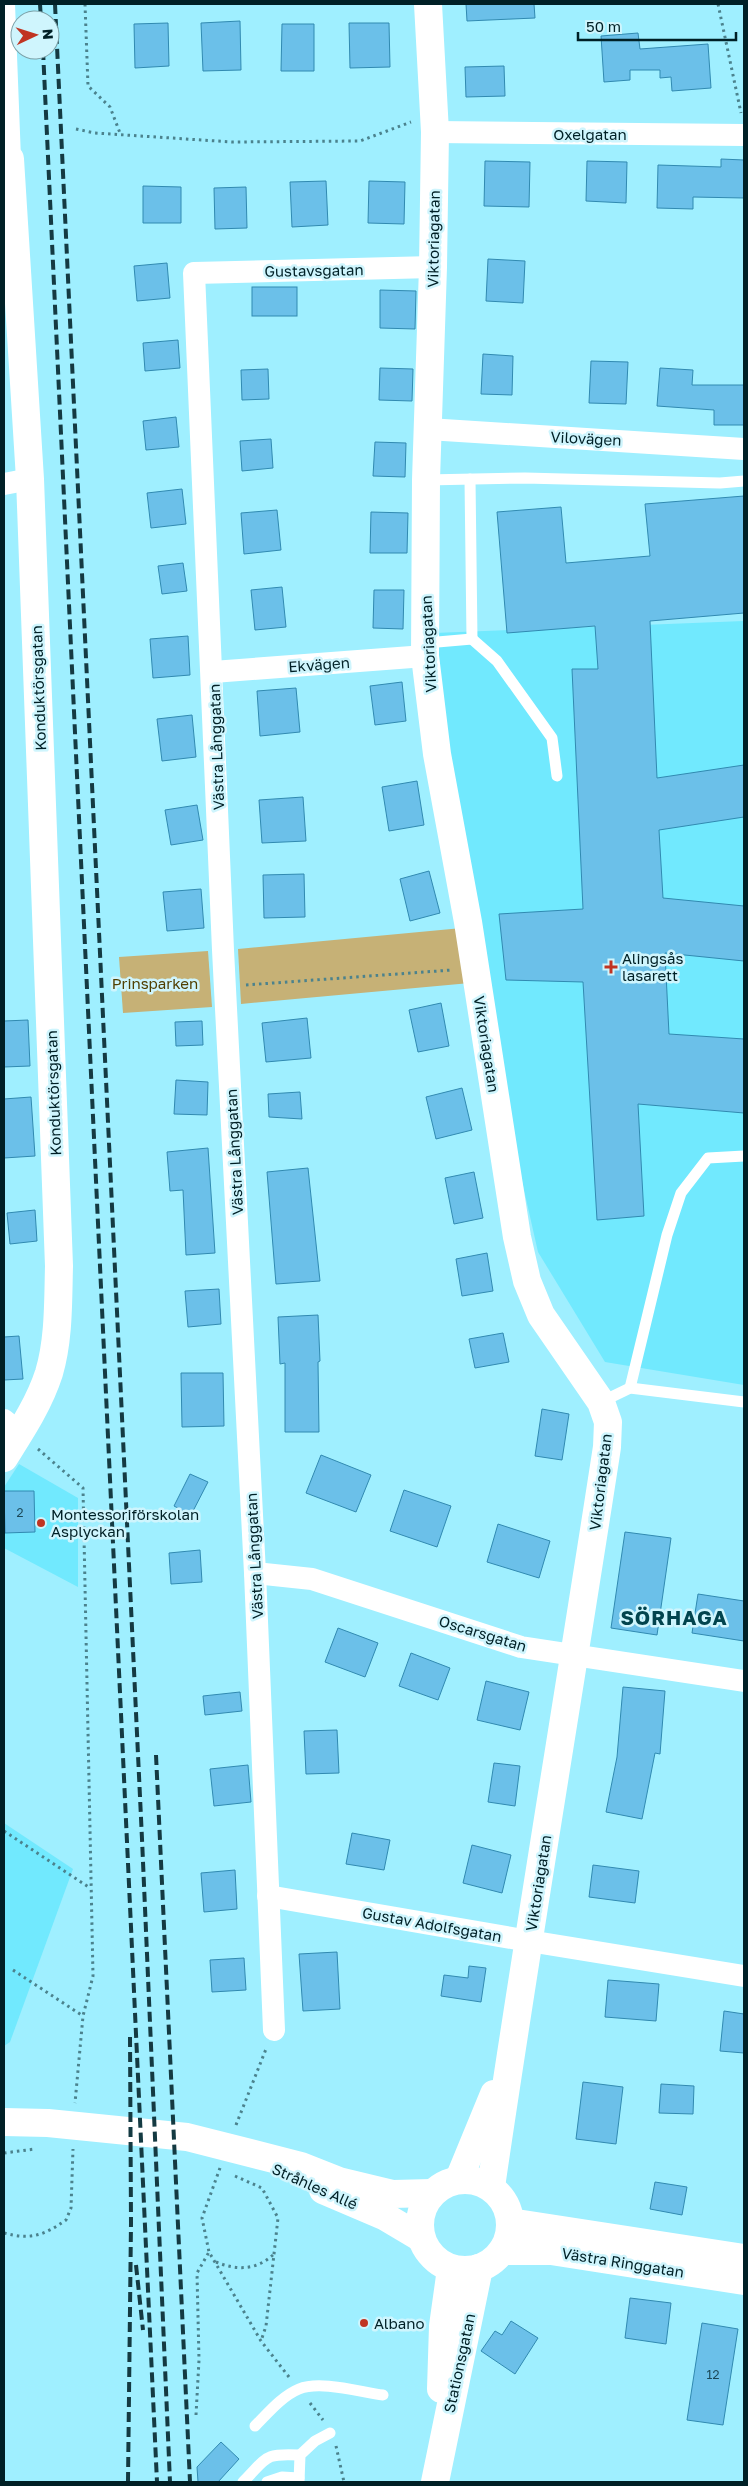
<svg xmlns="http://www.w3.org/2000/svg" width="748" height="2486" font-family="'Golos Text',sans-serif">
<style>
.built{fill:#71e9fe}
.green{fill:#c6b176}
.building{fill:#6bc0e9;stroke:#318ab1}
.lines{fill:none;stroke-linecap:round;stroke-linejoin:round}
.path{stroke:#4b828d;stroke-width:3;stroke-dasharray:2.5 4;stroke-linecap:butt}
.service{stroke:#fff;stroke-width:11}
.minor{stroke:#fff;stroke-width:22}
.tertiary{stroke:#fff;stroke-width:28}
.rail{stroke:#143a42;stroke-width:4;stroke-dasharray:10 5;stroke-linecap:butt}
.poi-dot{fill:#c03422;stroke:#cff5fd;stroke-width:2}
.labels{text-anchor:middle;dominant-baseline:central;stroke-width:5;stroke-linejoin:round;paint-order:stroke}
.number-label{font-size:12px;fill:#1b4857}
.street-label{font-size:15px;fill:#002026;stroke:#cff5fd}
.poi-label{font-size:15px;fill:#002026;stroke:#cff5fd;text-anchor:start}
.park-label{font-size:15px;fill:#503e00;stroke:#cff5fd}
.district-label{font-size:20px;font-weight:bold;letter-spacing:1px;fill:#02444e;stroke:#cff5fd}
</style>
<rect width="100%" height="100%" fill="#9fefff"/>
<g class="built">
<path d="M744,621v764l-139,-23 -67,-110 -51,-226 -53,-393z"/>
<path d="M19,1464l59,34v89l-74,-39v-61z"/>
<path d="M4,1823l69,46 -63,173 -6,4z"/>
</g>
<g class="green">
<path d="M462,928l8,55 -229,21 -3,-55z"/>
<path d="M208,951l4,56 -89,6 -4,-56z"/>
</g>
<g class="building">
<path d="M466,4h68l1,14 -68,3z"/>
<path d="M240,21l1,49 -38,1 -2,-48z"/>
<path d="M168,23l1,43 -34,2 -1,-44z"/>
<path d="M349,23h40l1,44 -40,1z"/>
<path d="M282,24h32v47h-33z"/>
<path d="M638,33l2,16 68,-5 3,44 -39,3 -1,-14 -11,1v-8h-30v10l-26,2 -3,-46z"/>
<path d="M504,66l1,30 -39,1 -1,-30z"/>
<path d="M721,159l23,1v38l-51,-1v12l-36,-1 1,-43 63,2z"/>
<path d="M485,161l45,1 -1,45 -45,-1z"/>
<path d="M587,161l40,1 -1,41 -40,-2z"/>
<path d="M326,181l2,44 -36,2 -2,-45z"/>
<path d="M369,181l36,1 -1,42 -36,-1z"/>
<path d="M143,186l38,1v36h-38z"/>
<path d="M246,187l1,41 -32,1 -1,-41z"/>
<path d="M488,259l37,2 -2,42 -37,-2z"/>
<path d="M167,263l3,35 -33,3 -3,-35z"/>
<rect x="252" y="287" width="45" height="29"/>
<path d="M380,290l36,1 -1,38 -35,-1z"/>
<path d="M178,340l2,28 -35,3 -2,-28z"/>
<path d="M483,354l30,2 -1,39 -31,-1z"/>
<path d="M591,361l37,1 -2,42 -37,-1z"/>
<path d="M380,368l33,1 -1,32 -33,-1z"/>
<path d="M660,368l33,2 -1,15h52v40h-30v-15l-57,-4z"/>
<path d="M268,369l1,30 -27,1 -1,-30z"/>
<path d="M176,417l3,30 -33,3 -3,-29z"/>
<path d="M271,439l2,29 -31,3 -2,-30z"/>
<path d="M375,442l31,1 -1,34 -32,-1z"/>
<path d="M182,489l4,35 -35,4 -4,-35z"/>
<path d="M744,496v117l-94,8 7,157 87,-13v52l-85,13 4,68 81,8v55l-79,-8 4,81 75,5v74l-106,-9 6,112 -47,4 -14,-238 -77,-2 -7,-66 84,-5 -11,-240h26l-3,-43 -88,7 -10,-121 64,-5 5,56 84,-7 -5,-52z"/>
<path d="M277,510l4,40 -37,4 -3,-41z"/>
<path d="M371,512l37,1 -1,40h-37z"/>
<path d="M183,563l4,28 -25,3 -4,-28z"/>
<path d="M282,587l4,40 -31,3 -4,-40z"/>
<path d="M374,590h30l-1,39 -30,-1z"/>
<path d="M188,636l2,39 -37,3 -3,-39z"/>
<path d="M402,682l4,39 -31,4 -5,-39z"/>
<path d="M296,688l4,44 -40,4 -3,-45z"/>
<path d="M192,715l4,42 -34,4 -5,-42z"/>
<path d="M417,781l7,44 -35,6 -7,-44z"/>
<path d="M303,797l3,44 -44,2 -3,-43z"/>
<path d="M197,805l6,35 -32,5 -6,-35z"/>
<path d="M429,871l11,42 -30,8 -10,-42z"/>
<path d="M304,874l1,43 -41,1 -1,-43z"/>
<path d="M201,889l3,39 -37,3 -4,-39z"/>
<path d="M441,1003l8,43 -31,6 -9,-42z"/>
<path d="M307,1018l4,40 -45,4 -4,-39z"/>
<path d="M28,1020l2,46 -26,1v-46z"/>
<path d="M202,1021l1,24 -27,1 -1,-24z"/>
<path d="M176,1080l32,2 -1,33 -33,-1z"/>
<path d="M462,1088l10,42 -36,9 -10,-42z"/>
<path d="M300,1092l2,27 -33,-2 -1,-23z"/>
<path d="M31,1097l4,59 -31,2v-59z"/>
<path d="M208,1148l7,105 -29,2 -3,-65 -13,1 -3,-39z"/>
<path d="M308,1168l12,113 -44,3 -9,-112z"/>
<path d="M474,1172l9,46 -29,6 -9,-46z"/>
<path d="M35,1210l2,31 -27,3 -3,-31z"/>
<path d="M487,1253l6,38 -31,5 -6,-37z"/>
<path d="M219,1289l2,35 -33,3 -3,-36z"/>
<path d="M318,1315l2,46 -2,1 1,70h-34v-69l-5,1 -2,-47z"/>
<path d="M503,1333l6,29 -34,6 -6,-29z"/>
<path d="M19,1336l4,43 -19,1v-43z"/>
<path d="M181,1373h42l1,53 -42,1z"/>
<path d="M542,1409l27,5 -7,46 -27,-4z"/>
<path d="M321,1455l50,20 -15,37 -50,-19z"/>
<path d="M190,1474l18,8 -17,33 -17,-9z"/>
<path d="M404,1490l47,16 -14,41 -47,-16z"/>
<path d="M4,1491h30l1,41 -30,1z"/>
<path d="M498,1524l52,17 -11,37 -52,-16z"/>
<path d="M625,1532l46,6 -14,97 -46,-7z"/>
<path d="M200,1550l2,32 -31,2 -2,-31z"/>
<path d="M698,1594l46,7v40l-52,-8z"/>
<path d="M338,1628l40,15 -13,34 -40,-15z"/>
<path d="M411,1653l39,15 -12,32 -39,-14z"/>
<path d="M486,1681l43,11 -9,38 -43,-10z"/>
<path d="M623,1687l42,4 -5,63 -5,-1 -13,66 -36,-7 11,-55z"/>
<path d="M240,1692l2,19 -37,4 -2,-19z"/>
<path d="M337,1730l2,43 -33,1 -2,-43z"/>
<path d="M494,1763l26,3 -5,40 -27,-4z"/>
<path d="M248,1765l3,37 -37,4 -4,-37z"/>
<path d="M352,1833l38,7 -6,30 -38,-6z"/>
<path d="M472,1845l39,10 -9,38 -39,-10z"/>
<path d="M593,1865l46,6 -4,32 -46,-6z"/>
<path d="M235,1870l2,39 -33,3 -3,-39z"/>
<path d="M337,1952l3,57 -37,2 -4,-57z"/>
<path d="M244,1958l2,32 -34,2 -2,-32z"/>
<path d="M469,1966l17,2 -5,34 -40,-6 3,-21 24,3z"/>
<path d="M608,1980l51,4 -3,37 -51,-4z"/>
<path d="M724,2011l20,3v39l-24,-2z"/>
<path d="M583,2082l40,5 -7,57 -40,-5z"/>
<path d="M661,2084l33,2 -1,28 -34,-1z"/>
<path d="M655,2182l32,5 -5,28 -32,-6z"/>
<path d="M630,2298l41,5 -5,41 -41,-6z"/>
<path d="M511,2321l27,17 -23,36 -34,-23 14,-20 7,4z"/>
<path d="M702,2323l36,6 -15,96 -36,-5z"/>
<path d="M221,2442l18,17 -21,23h-20l-1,-15z"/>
</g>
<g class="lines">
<g class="path">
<path d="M85,4l3,82 22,21 10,26"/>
<path d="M718,4l23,109"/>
<path d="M76,129l19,4 137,9 128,-1 51,-19"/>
<path d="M246,985l206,-15"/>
<path d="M38,1449l45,39 10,488 -10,40 -8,87"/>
<path d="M4,1831l86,57"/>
<path d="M13,1970l70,46"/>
<path d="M236,2125l30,-76"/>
<path d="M4,2153l31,-4"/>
<path d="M220,2168l-18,50 7,34 52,89 28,36"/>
<path d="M235,2176l27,12 16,30 -12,108 -5,15"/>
<path d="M4,2233c26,7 39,3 62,-13l5,-12 2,-59"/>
<path d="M216,2262c20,8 39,9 57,-7"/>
<path d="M310,2403l13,17"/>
<path d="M196,2415l3,-55 -2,-87 12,-21"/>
<path d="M336,2446l8,36"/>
</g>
<g class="service">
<path d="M426,480l99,-2 195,5 24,-2"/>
<path d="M472,639l25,22 55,77 5,38"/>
<path d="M426,643l46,-4 -2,-160"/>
<path d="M630,1388l37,-153 14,-42 27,-35 36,-2"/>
<path d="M601,1402l29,-14 114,14"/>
<path d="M255,2426c13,-13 27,-30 44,-37 21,-9 61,3 84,6"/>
<path d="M243,2482c25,-25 20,-29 57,-27"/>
<path d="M267,2482l15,-5 17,1"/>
<path d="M299,2482l1,-27 15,-14 15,-8"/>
</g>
<g class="minor">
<path d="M435,132l309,3"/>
<path d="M4,159h6l-6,-155"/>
<path d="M428,429l316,20"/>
<path d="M4,484l26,-5"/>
<path d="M213,672l212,-16"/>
<path d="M4,1420l16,13"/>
<path d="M255,1573l57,6 209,68 223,34"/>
<path d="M268,1896l261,45 215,35"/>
<path d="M274,2030l-19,-457 -32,-623 -29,-677 239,-6"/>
</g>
<g class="tertiary">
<path d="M428,4l7,128 -2,135 -7,213 -1,176 12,98 31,168 49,315 10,44 14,34 60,87 7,20 -1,25c-38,247 -80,493 -116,740"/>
<path d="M4,1458c17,-27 35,-54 45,-85 10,-34 9,-71 10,-107l-29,-787 -20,-320"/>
<path d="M4,2122l44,1 139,14 114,29 38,15 54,13 38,-1"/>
<path d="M459,2179l35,-85"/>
<circle cx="465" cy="2225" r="45"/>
<path d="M323,2190l61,26 37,22"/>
<path d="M510,2222l234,36"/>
<path d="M502,2251h49l193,30"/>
<path d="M441,2389l2,-63 8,-57"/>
<path d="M435,2482l44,-214"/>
</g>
<g class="rail">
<path d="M40,4l1,16"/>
<path d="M55,4l87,1835 28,643"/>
<path d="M43,50l114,2432"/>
<path d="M156,1755l34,727"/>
<path d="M136,2265l7,65"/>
<path d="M128,2482l3,-259 -1,-188"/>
</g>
</g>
<g class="poi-dot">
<path d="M608.5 959.5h5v5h5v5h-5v5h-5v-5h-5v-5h5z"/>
<circle cx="41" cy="1523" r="5"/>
<circle cx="364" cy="2323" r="5"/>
</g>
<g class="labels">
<g class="number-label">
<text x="20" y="1512">2</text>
<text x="713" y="2374">12</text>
</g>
<g class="street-label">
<text x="590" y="134">Oxelgatan</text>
<text transform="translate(433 239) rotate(-89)">Viktoriagatan</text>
<text transform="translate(314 270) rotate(-1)">Gustavsgatan</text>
<text transform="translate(586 438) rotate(3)">Vilovägen</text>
<text transform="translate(428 644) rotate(-93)">Viktoriagatan</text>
<text transform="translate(319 664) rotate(-4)">Ekvägen</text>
<text transform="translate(38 688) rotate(-92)">Konduktörsgatan</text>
<text transform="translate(216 747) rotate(-92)">Västra Långgatan</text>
<text transform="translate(487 1044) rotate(81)">Viktoriagatan</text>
<text transform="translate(53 1093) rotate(-92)">Konduktörsgatan</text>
<text transform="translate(234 1152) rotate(-93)">Västra Långgatan</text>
<text transform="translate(600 1482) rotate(-83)">Viktoriagatan</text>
<text transform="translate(254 1556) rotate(-93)">Västra Långgatan</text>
<text transform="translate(483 1633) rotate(17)">Oscarsgatan</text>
<text transform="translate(538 1883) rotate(-81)">Viktoriagatan</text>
<text transform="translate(432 1924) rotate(10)">Gustav Adolfsgatan</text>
<text transform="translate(315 2186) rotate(24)">Stråhles Allé</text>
<text transform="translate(623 2262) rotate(9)">Västra Ringgatan</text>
<text transform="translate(459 2363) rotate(-78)">Stationsgatan</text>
</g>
<g class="poi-label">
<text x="622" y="958">Alingsås<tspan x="622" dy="17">lasarett</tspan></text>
<text x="51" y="1514">Montessoriförskolan<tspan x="51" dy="17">Asplyckan</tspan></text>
<text x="374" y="2323">Albano</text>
</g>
<g class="park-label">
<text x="155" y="983">Prinsparken</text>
</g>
<g class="district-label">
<text x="674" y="1617">SÖRHAGA</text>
</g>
</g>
<rect width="748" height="2486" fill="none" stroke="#002026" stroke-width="10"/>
<g transform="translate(35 35) rotate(86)"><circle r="24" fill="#cff5fd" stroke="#7ca0a7"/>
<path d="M0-4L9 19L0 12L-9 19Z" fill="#c03422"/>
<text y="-8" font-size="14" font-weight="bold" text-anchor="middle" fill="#002026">N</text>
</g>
<path d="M578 32v8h158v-8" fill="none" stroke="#002026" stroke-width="2.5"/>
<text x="586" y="32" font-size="15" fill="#002026" stroke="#cff5fd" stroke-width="4" paint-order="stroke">50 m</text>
</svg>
